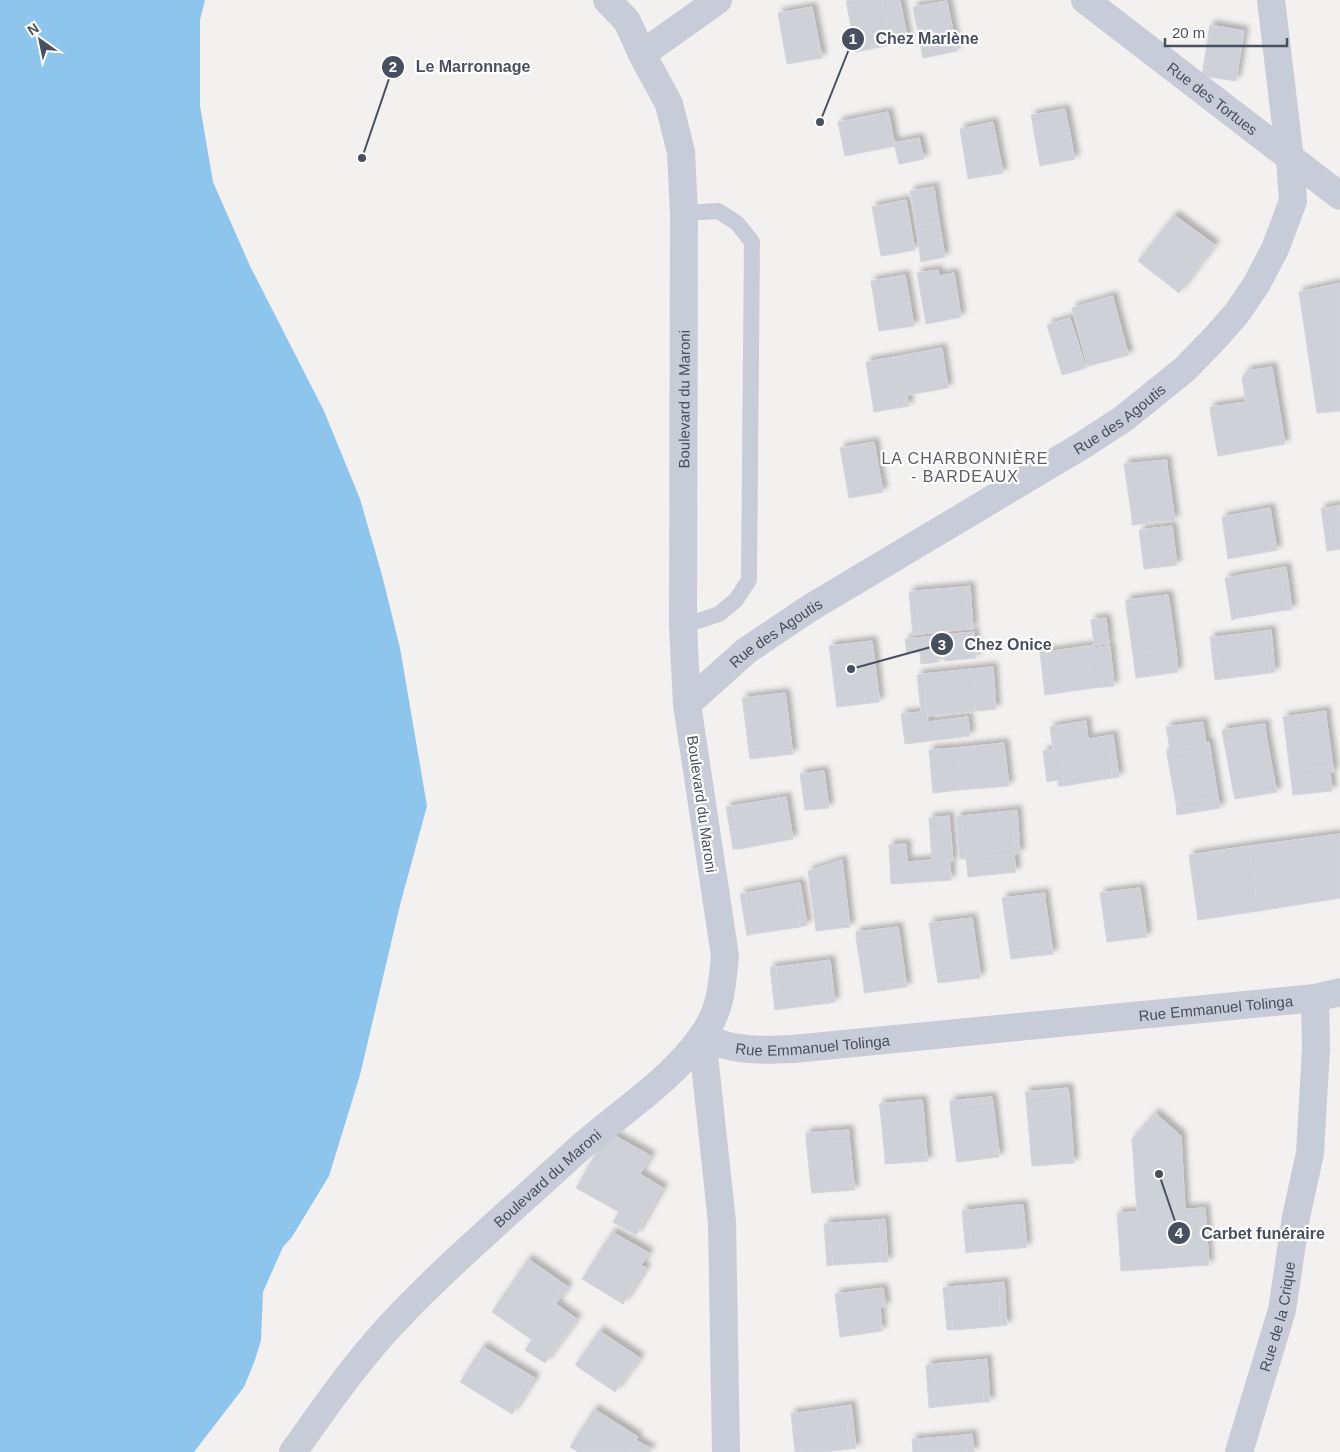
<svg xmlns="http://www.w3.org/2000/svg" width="1340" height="1452" font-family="Helvetica,sans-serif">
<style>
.water{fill:#8dc5ec}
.building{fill:#cfd1d8;stroke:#d4d5dc;filter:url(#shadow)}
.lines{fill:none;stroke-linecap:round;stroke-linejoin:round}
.service{stroke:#c7ccd8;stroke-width:16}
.minor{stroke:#c7ccd8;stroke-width:28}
.labels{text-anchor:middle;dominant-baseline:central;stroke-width:4.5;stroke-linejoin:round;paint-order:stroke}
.street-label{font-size:15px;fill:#484f5e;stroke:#fff}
.neighbourhood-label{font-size:16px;letter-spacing:1px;fill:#5d5f65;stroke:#fff}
.leader{fill:none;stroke:#484f5e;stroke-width:2}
.callout-dot{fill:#484f5e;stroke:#fff;stroke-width:2}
.mark-label{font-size:15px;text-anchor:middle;font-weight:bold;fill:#fff}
.callout-label{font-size:16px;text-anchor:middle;font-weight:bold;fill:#484f5e;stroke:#fff;stroke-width:4.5;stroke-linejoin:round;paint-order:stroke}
</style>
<defs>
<filter id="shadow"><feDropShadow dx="4.5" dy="-4.5" stdDeviation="2.5" flood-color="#0004"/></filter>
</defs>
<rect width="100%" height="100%" fill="#f3f1f0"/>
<path class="water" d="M0,0h205l-5,20v86l13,76 37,84 74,145 36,88 22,76 18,73 27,158 -27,99 -40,170 -31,101 -37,61 -9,10 -20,45 -2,48 -6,20 -11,27 -50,65h-194z"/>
<g class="building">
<path d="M854,0h28l8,45 -34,7 -10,-51z"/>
<path d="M882,0h18l8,42 -18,3z"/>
<path d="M947,1l10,50 -34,7 -10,-51z"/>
<path d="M812,7l10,51 -35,6 -9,-51z"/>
<path d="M1210,25l34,6 -8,50 -34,-5z"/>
<path d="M1065,109l10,50 -35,7 -9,-51z"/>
<path d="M888,112l7,34 -50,10 -7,-34z"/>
<path d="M993,122l10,51 -35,6 -8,-50z"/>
<path d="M919,138l5,21 -25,5 -5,-21z"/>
<path d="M934,187l5,35 -23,4 -6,-35z"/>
<path d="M906,200l9,50 -34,6 -9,-49z"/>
<path d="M1174,215l41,30 -15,19 -41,-30z"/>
<path d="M939,222l6,35 -24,5 -5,-36z"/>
<path d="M1159,234l41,30 -21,29 -41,-32z"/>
<path d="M938,270l1,6 15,-3 7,44 -35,7 -9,-51z"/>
<path d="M905,275l9,51 -35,5 -8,-50z"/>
<path d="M1340,283v128l-23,2 -18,-121z"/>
<path d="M1113,296l1,6 -41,11 -1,-5z"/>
<path d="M1114,302l13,48 -41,10 -13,-47z"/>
<path d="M1070,318l16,50 -24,7 -15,-50z"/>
<path d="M942,348l6,40 -41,7 -7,-39z"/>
<path d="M1127,350l2,5 -41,11 -2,-6z"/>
<path d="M900,356l9,50 -35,6 -8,-50z"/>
<path d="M1272,367l6,35 -25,5 -1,-6 -6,1 -4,-24 5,-7z"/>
<path d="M1252,401l1,6 25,-5 7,42 -67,12 -7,-40 23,-4 -1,-8z"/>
<path d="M1233,404l1,8 -23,4 -1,-9z"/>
<path d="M874,442l9,50 -34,6 -9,-50z"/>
<path d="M1167,460v6l-42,5 -1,-7z"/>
<path d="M1167,466l7,48 -42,5 -7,-48z"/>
<path d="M1340,505v44l-6,1 -7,-42z"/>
<path d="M1270,508l7,42 -49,9 -6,-42z"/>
<path d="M1321,508h6l7,42 -7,1z"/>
<path d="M1174,514l1,6 -43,5v-6z"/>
<path d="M1172,526l5,39 -33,4 -5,-39z"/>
<path d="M1286,567l6,43h-6l-6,-42z"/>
<path d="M1280,568l6,42 -48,8 -7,-41z"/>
<path d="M1231,577l7,41 -6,2 -7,-42z"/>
<path d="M970,586l3,43h-6l-3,-42z"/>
<path d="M964,587l3,42 -48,5 -4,-43z"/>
<path d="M915,591l4,43 -6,1 -4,-43z"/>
<path d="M1168,595l1,6 -43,5v-6z"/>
<path d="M1169,601l7,49 -43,5 -7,-49z"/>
<path d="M1106,618l3,26 -15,1 -3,-25z"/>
<path d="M1271,630l4,42 -6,1 -4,-42z"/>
<path d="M1265,631l4,42 -48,6 -5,-42z"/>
<path d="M974,632l2,26 -31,3 -3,-26z"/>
<path d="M936,636l3,26 -18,2 -1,-12 -13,1 -2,-14z"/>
<path d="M1210,637h6l5,42 -6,1z"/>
<path d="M872,641l1,6 -43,5 -1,-6z"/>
<path d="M1094,645v3l16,-2 4,40 -21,2 -5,-42z"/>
<path d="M1088,646l5,42 -42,6 -5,-42z"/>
<path d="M873,647l6,49 -43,4 -6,-48z"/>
<path d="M1176,650l2,22 -42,6 -3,-23z"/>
<path d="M1040,652h6l5,42 -6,1z"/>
<path d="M993,667l3,42 -20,2 -4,-42z"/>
<path d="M972,669l4,42 -49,5 -4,-42z"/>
<path d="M923,674l5,48 40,-5 2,19 -65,8 -4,-30 20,-2 -4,-37z"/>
<path d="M785,693l1,6 -43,5 -1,-6z"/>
<path d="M879,696v6l-42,5 -1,-7z"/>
<path d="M786,699l6,49 -43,4 -6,-48z"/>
<path d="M1326,711v6l-42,6 -1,-6z"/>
<path d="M1326,717l7,49 -43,5 -6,-48z"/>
<path d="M1086,721l2,18 -29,5 5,42h-6v-6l-11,2 -4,-31 10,-1 -3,-23z"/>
<path d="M1203,722l3,21 3,-1 1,6 -43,7v-6h3l-4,-22z"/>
<path d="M1265,724l1,11 -42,7 -2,-12z"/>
<path d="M1113,735l6,42 -7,1 -5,-42z"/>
<path d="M1266,735l9,48 -42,7 -9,-48z"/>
<path d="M1107,736l5,42 -48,8 -5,-42z"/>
<path d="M1004,743l5,43 -50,4 -3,-42z"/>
<path d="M792,748l1,6 -43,5 -1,-7z"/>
<path d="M956,748l3,42 -26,3 -4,-43z"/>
<path d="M1210,748l8,49 -42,6 -9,-48z"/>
<path d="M1333,766l1,6h-4l2,19 -39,4 -3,-24z"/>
<path d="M824,771l5,37 -24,2 -5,-36z"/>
<path d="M1275,783l2,9 -42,7 -2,-9z"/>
<path d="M786,797l7,42 -6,1 -7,-42z"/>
<path d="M1218,797l2,11 -43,7 -1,-12z"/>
<path d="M780,798l7,42 -48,9 -7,-43z"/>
<path d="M732,806l7,43h-6l-7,-42z"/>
<path d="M1017,810l3,43 -6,1 -3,-43z"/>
<path d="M1011,811l3,43 -48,5 -4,-43z"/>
<path d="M949,816l1,9 -9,1 -1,-9z"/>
<path d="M962,816l4,43h-6l-4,-42z"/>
<path d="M940,817l1,9 9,-1 3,36 -3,1 1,18 -60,4 -2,-39 17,-1 1,18 25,-2 -3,-42z"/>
<path d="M1340,834v64l-82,13 -9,-65z"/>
<path d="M1249,846l9,65 -60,9 -9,-65z"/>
<path d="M1014,854l2,18 -48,5 -2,-18z"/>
<path d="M842,860l8,67 -34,4 -8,-60z"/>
<path d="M800,883l7,42 -7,2 -6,-43z"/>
<path d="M794,884l6,43 -48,7 -6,-41z"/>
<path d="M1140,888l7,49 -40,5 -7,-49z"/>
<path d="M746,893l6,41 -5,2 -7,-42z"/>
<path d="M1045,893v6l-42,5 -1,-6z"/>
<path d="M1045,899l7,48 -42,6 -7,-49z"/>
<path d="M972,918l1,6 -43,5 -1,-6z"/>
<path d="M973,924l7,48 -43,5 -7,-48z"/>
<path d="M898,927l1,6 -43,5v-6z"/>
<path d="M899,933l7,48 -42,6 -8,-49z"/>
<path d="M1052,947l1,7 -42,5 -1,-6z"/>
<path d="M830,960l5,42 -6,1 -5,-42z"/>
<path d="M824,961l5,42 -48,6 -5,-42z"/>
<path d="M770,967h6l5,42 -6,1z"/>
<path d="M980,972v6l-42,5 -1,-6z"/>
<path d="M906,981l1,6 -43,6v-6z"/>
<path d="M1068,1088l1,6 -43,4 -1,-6z"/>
<path d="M1069,1094l5,69 -42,3 -6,-68z"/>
<path d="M992,1097l1,6 -43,4v-6z"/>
<path d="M922,1100l1,6 -43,3 -1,-5z"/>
<path d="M993,1103l6,48 -43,5 -6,-49z"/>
<path d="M923,1106l4,49 -42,3 -5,-49z"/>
<path d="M1155,1113l26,23 4,73 -48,3 -5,-73z"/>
<path d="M849,1130v6l-43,3v-6z"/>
<path d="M608,1132l43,24 -11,18 23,14 -27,47 -23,-13 6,-10 -43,-24z"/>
<path d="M849,1136l5,48 -43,4 -5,-49z"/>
<path d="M999,1151v6l-42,5 -1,-6z"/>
<path d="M927,1155l1,6 -43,3v-6z"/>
<path d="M854,1184v6l-42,3 -1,-5z"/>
<path d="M1017,1205l4,43 -49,4 -3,-42z"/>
<path d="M1017,1205h6l4,42 -6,1z"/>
<path d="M1205,1208l4,57 -88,6 -4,-58z"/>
<path d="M962,1210h7l3,42 -6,1z"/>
<path d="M885,1219l3,43h-7l-2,-42z"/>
<path d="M879,1220l2,42 -48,3 -3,-42z"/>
<path d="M830,1223l3,42 -6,1 -3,-42z"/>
<path d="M612,1232l37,21 -8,12 -29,-17 -12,20 -8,-5z"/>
<path d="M612,1248l34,20 -23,36 -41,-25 10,-16 8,5z"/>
<path d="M528,1259l36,25 -12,17 4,3 -24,36 -40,-28z"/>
<path d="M1004,1282l3,43 -6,1 -3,-43z"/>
<path d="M998,1283l3,43 -48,4 -4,-43z"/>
<path d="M564,1284l4,3 -12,17 -4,-3z"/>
<path d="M949,1287l4,43h-6l-4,-42z"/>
<path d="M883,1288l3,19h-6l2,24 -42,6 -5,-43z"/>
<path d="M556,1304l21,15 -32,44 -20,-13z"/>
<path d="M600,1330l4,4 -13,20 -5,-4z"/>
<path d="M604,1334l36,24 -25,34 -40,-27 11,-15 5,4z"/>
<path d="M483,1346l5,4 -23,35 -5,-3z"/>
<path d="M488,1350l42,25 -23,36 -42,-26z"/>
<path d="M987,1359l3,43h-6l-3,-42z"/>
<path d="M981,1360l3,42 -49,5 -3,-43z"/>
<path d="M932,1364l3,43 -6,1 -3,-43z"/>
<path d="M530,1375l5,3 -23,36 -5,-3z"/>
<path d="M851,1405l5,43 -6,1 -5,-43z"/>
<path d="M845,1406l5,43 -26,3h-22l-5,-39z"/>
<path d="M594,1409l44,28 -9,15h-51l-8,-5z"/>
<path d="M791,1413h6l5,39h-7z"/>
<path d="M972,1434l2,18h-6l-2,-17z"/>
<path d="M966,1435l2,17h-49l-1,-13z"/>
<path d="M912,1439h6l1,13h-6z"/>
<path d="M636,1440l15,9 -1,3h-21z"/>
</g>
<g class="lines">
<path class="service" d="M683,626l36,-12 17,-14 13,-20 3,-338 -15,-19 -19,-12 -34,2"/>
<g class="minor">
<path id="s1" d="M1085,0l255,196"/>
<path d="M642,54l76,-54"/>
<path id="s2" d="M687,704l59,-53 64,-43 273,-163 40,-26 62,-50 30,-31 22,-25 19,-28 19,-36 18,-48 -3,-42 -19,-159"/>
<path id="s3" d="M293,1452c31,-43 61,-87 97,-126 57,-61 121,-115 182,-171 42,-39 98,-72 131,-120 18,-25 19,-49 22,-79l-38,-252 -4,-78 1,-413 -3,-61 -12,-48 -27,-50 -15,-33 -20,-21"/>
<path id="s4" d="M726,1452l-4,-230 -20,-186c8,3 15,7 23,9 22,6 46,5 68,4l522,-51 25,-6"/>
<path id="s5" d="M1239,1452l43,-142 14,-93 14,-64 6,-104 -1,-51"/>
</g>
</g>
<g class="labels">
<g class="street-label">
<text stroke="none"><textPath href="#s1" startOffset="161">Rue des Tortues</textPath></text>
<text stroke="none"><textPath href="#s3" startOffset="1230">Boulevard du Maroni</textPath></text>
<text stroke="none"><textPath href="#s2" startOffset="519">Rue des Agoutis</textPath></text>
<text stroke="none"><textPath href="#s2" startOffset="114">Rue des Agoutis</textPath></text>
<text transform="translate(702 804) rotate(82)">Boulevard du Maroni</text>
<text stroke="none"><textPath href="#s4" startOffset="935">Rue Emmanuel Tolinga</textPath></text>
<text stroke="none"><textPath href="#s4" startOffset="530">Rue Emmanuel Tolinga</textPath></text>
<text stroke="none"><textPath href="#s3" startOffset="375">Boulevard du Maroni</textPath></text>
<text stroke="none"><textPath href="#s5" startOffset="141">Rue de la Crique</textPath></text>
</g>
<g class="neighbourhood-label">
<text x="965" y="458">LA CHARBONNIÈRE<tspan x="965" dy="18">- BARDEAUX</tspan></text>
</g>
</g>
<path class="leader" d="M820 122L853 39M362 158L393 67M851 669L942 644M1159 1174L1179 1233"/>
<g class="callout-dot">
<circle cx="820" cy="122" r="5"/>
<circle cx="362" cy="158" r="5"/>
<circle cx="851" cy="669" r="5"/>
<circle cx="1159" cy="1174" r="5"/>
<circle cx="853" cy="39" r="12"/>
<circle cx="393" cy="67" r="12"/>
<circle cx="942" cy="644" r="12"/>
<circle cx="1179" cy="1233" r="12"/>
</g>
<g class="mark-label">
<text x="853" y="44">1</text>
<text x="393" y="72">2</text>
<text x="942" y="650">3</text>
<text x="1179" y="1238">4</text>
</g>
<g class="callout-label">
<text x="927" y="44">Chez Marlène</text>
<text x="473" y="72">Le Marronnage</text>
<text x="1008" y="650">Chez Onice</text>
<text x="1263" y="1239">Carbet funéraire</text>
</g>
<g transform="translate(40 40) rotate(327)" stroke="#ffffff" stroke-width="4" paint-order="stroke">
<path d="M0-4L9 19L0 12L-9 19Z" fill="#484f5e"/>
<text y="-8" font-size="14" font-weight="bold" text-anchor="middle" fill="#484f5e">N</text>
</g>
<path d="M1165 38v8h122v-8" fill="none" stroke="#484f5e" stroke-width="2.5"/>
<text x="1172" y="38" font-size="15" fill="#484f5e" stroke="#ffffff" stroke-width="4" paint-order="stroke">20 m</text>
</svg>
